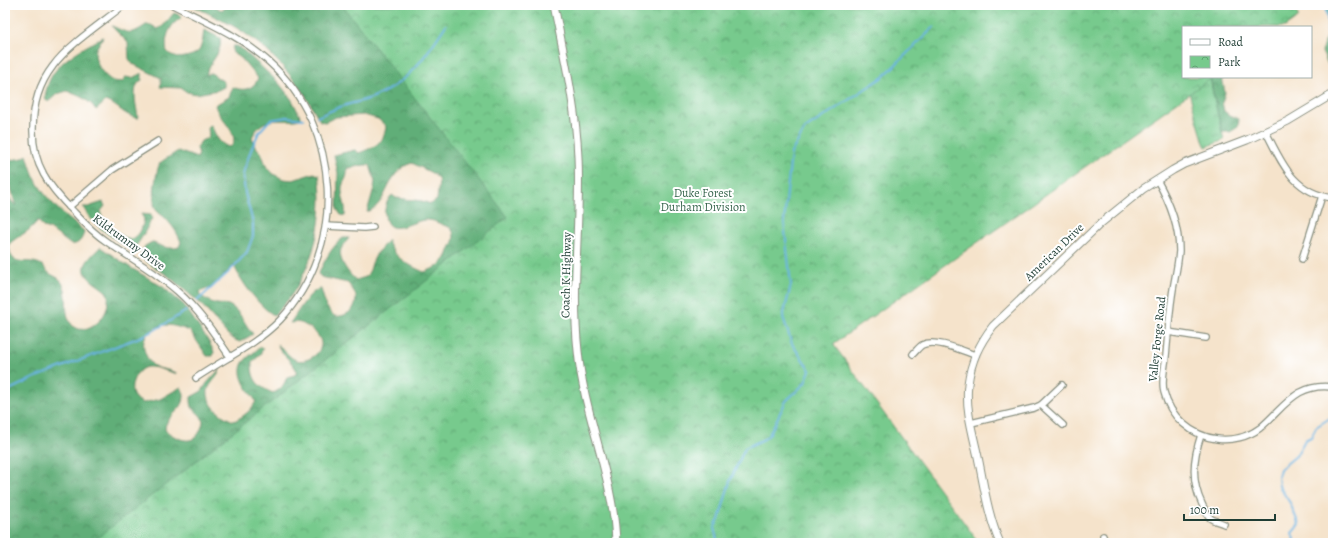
<svg xmlns="http://www.w3.org/2000/svg" width="1338" height="548" font-family="Alegreya,serif">
<style>
.grass{fill:url(#grass-tufts);stroke:#4b8460}
.forest{fill:url(#forest-crowns);stroke:#407656}
.park{fill:url(#park-crowns);stroke:#4b8460}
.lines{fill:none;stroke-linecap:round;stroke-linejoin:round}
.stream{stroke:#6ab4e2;stroke-width:2}
.minor-casing{stroke:#8a9080;stroke-width:8}
.tertiary-casing{stroke:#8a9080;stroke-width:9}
.minor{stroke:#fff;stroke-width:5.5}
.tertiary{stroke:#fff;stroke-width:7}
.labels{text-anchor:middle;dominant-baseline:central;stroke-width:4;stroke-linejoin:round;paint-order:stroke}
.park-label{font-size:12px;fill:#39674f;stroke:#fff}
.street-label{font-size:12px;fill:#1f3d34;stroke:#fff}
</style>
<defs>
<pattern id="grass-tufts" width="24" height="20" patternUnits="userSpaceOnUse"><rect width="24" height="20" fill="#77ca8d"/><path d="M3 7l-1-3M5 7V3M7 7l1-3M15 17l-1-3M17 17v-4M19 17l1-3" fill="none" stroke="#61a574"/></pattern>
<pattern id="forest-crowns" width="20" height="18" patternUnits="userSpaceOnUse"><rect width="20" height="18" fill="#61ae78"/><path d="M2 6a3 3 0 1 1 6 0M12 15a3 3 0 1 1 6 0" fill="none" stroke="#4f8f63"/></pattern>
<pattern id="park-crowns" width="20" height="18" patternUnits="userSpaceOnUse"><rect width="20" height="18" fill="#77ca8d"/><path d="M2 6a3 3 0 1 1 6 0M12 15a3 3 0 1 1 6 0" fill="none" stroke="#61a574"/></pattern>
</defs>
<rect width="100%" height="100%" fill="#fff"/>
<filter id="ink" filterUnits="userSpaceOnUse"><feTurbulence type="fractalNoise" baseFrequency=".025" numOctaves="2"/><feDisplacementMap in="SourceGraphic" scale="8" xChannelSelector="R" yChannelSelector="G"/><feConvolveMatrix kernelMatrix="1 2 1 2 8 2 1 2 1" color-interpolation-filters="sRGB"/></filter>
<filter id="wash" filterUnits="userSpaceOnUse"><feTurbulence type="fractalNoise" baseFrequency=".012" numOctaves="4" result="noise"/><feDisplacementMap in="SourceGraphic" scale="16" xChannelSelector="R" yChannelSelector="G"/><feGaussianBlur stdDeviation="0.9" result="paint"/><feColorMatrix in="noise" values="0 0 0 0 0 0 0 0 0 0 0 0 0 0 0 0 0 1.4 0 .05"/><feComposite in="paint" operator="in"/></filter>
<g filter="url(#wash)">
<rect width="100%" height="100%" fill="#f5e3cb"/>
<path class="grass" d="M1210,77l3,16 11,47 -18,7 -2,-4 -16,-54z"/>
<g class="forest">
<path d="M191,5h22l8,5 11,-5h315l61,538h-603v-349l11,12 -9,-29 4,-17 12,-2 4,-3c2,7 4,14 7,21 10,23 31,40 50,55 -1,8 -6,15 -14,13l-20,-15 -7,-2 -5,-7c-10,14 -18,14 -29,24 1,27 18,12 33,21 2,2 4,5 6,7 3,3 7,4 10,6 15,14 2,34 15,48 3,4 12,4 17,2 10,-6 17,-14 18,-26 0,-3 1,-6 -1,-9 -6,-8 -25,-14 -22,-27 2,-7 11,-14 15,-19l28,19 35,21 21,18 25,37 5,10 -1,4h-6l-17,-25c-9,-3 -21,-8 -31,-5 -5,2 -14,8 -15,15 -2,7 3,20 10,25 6,4 16,3 24,8 -10,-2 -22,-8 -31,-7 -12,2 -20,22 -12,31 2,2 5,3 8,5l17,-4 21,-12c1,2 3,6 3,9 1,15 -20,20 -19,34 11,9 28,17 35,1 1,-3 3,-6 3,-9 0,-7 -8,-10 -11,-15 -1,-3 -1,-7 -1,-10l11,-6 5,-8 13,-14c-1,8 -10,13 -12,21 -2,15 14,27 26,31 10,-5 17,-10 22,-20 -8,-11 -23,-29 -10,-42 4,-4 10,-8 14,-12l3,2 -4,7 -7,6c-1,17 6,25 21,31 8,-3 11,-8 14,-16l8,-2 2,-4c-5,-10 -15,-16 -20,-27 6,5 13,14 19,16 9,3 23,-4 25,-14 2,-8 -9,-18 -16,-21 -4,-3 -10,-3 -15,-2 7,-9 20,-34 31,-34l5,17 8,10c10,2 21,-5 22,-16 1,-7 -5,-12 -8,-17l-27,-6 -3,-3c7,-13 13,-27 25,-36h6c-2,3 -6,7 -8,11 -3,11 7,24 15,31l10,-3 4,-7 2,-7 5,-10 11,-13c3,16 22,26 36,32 10,-3 22,-9 25,-21 1,-4 5,-9 5,-14 0,-6 -3,-10 -8,-11 -6,-2 -12,-6 -18,-6 -13,-2 -41,21 -43,-5 -1,-7 2,-15 7,-20l4,3 26,3 9,3 6,-4 2,-19 -5,-7 -22,-11c-27,8 -22,41 -45,49l7,-24 1,-7 -5,-16c-8,-1 -15,3 -23,3 1,11 -3,11 -5,19 -1,10 5,19 3,29l-4,-1 -4,-6 1,-36 -4,-18 21,-5 4,3c15,-6 25,-9 27,-27l-8,-7 -14,-4 -28,2 -11,5 -5,-1c-20,-38 -48,-72 -85,-94 -14,-8 -30,-15 -44,-22z"/>
<path d="M1320,5h13v65l-2,1 -9,-19c3,-15 15,-35 -2,-47z"/>
<path d="M174,13l5,2 3,2c-13,8 -18,21 -15,35l10,6c8,-1 22,-2 24,-12 2,-5 2,-10 3,-16l16,8c3,16 -11,23 -14,37l5,-2 13,9v5l-6,3 -22,4 -9,-2 -6,-4 -21,-1 1,-3v-6l-28,-14 -4,-5 -1,-16 -13,-13 -3,-4c16,7 18,10 34,-1h5l7,4 5,-3z"/>
<path d="M103,37c-2,4 -5,8 -7,12 -4,11 7,27 17,32 3,1 7,0 10,1l2,-5 7,1 10,-5v7c-12,6 -5,28 -4,38 -13,-1 -20,-13 -32,-17l-10,9c-7,-11 -17,-14 -29,-19l-10,3 -9,8c-4,-4 -3,-8 -1,-14 6,-26 35,-39 56,-51z"/>
<path d="M233,46h4l6,4 35,32 14,18 8,16v3c-21,5 -35,-7 -48,18l3,9 6,6 6,16 8,7 8,4 10,1 21,-7 5,2c8,47 -9,107 -45,140 -14,-7 -35,-36 -40,-50l-22,22 -13,5 1,4c5,2 11,7 17,8 5,1 10,-1 15,3 10,7 13,18 21,27l-13,8 -5,-2 -8,-6 -26,-30 -34,-29 -13,-8 -11,-8 -2,-6 4,-7 7,-4c8,4 18,8 27,5l2,-5c-3,-8 -9,-17 -15,-23 -3,-4 -9,-6 -11,-11 -3,-8 1,-38 5,-45 3,-3 14,-9 18,-12l19,7 2,-4 -2,-6 4,-7 8,-4 -1,-10 3,-2c5,10 7,19 19,22l4,-4c1,-16 -16,-24 -19,-38l14,-8 4,-10c10,5 21,2 25,-9l-17,-20 -8,-5 -1,-3z"/>
<path d="M1210,77h12l3,16 -3,9 2,9 5,4 10,4 -1,8 -8,5h-8l-9,-39z"/>
<path d="M103,202l2,4 -4,5v4c7,10 18,20 29,25 10,-4 12,-11 14,-21l-3,-5 10,1 1,3c-5,9 -13,28 -21,32 -17,-12 -39,-24 -48,-43h5z"/>
</g>
<path class="park" d="M342,5h950l7,12 -14,10h-102v50h30l-380,267 146,199h-888l417,-326z"/>
<g class="lines">
<g class="stream">
<path d="M1324,5c9,21 -3,42 9,63"/>
<path d="M317,117c9,-4 17,-8 26,-11 11,-4 24,-5 35,-11 33,-15 49,-41 68,-70"/>
<path d="M197,301l32,-29 18,-20 6,-16v-13l-8,-30 -2,-20 8,-23 8,-18 11,-12 17,-3 16,2"/>
<path d="M1332,375l1,-2"/>
<path d="M5,392l31,-15 104,-40 15,-7 31,-19"/>
<path d="M718,543l-4,-15 5,-8 11,-39 15,-33 19,-9 5,-4 17,-34 19,-18 5,-13 -18,-26 -9,-27 8,-32 -7,-63 7,-69 14,-24 78,-52 51,-50"/>
<path d="M1292,543l2,-4 -2,-6 7,-8 -9,-22 -11,-17 -1,-10 2,-7 16,-13 9,-16 6,-3 5,-10 17,-11"/>
</g>
</g>
</g>
<g filter="url(#ink)">
<g class="lines">
<defs>
<g id="minor">
<path d="M124,5c-21,17 -56,40 -71,61 -14,18 -20,40 -20,62 -1,37 16,59 41,84 10,11 21,22 33,30 23,16 49,30 70,49 21,18 37,42 53,66"/>
<path d="M173,5c33,17 68,31 96,57 73,66 79,185 11,258 -23,24 -56,39 -84,58"/>
<path d="M1266,132c16,31 27,61 67,66"/>
<path d="M1157,180c12,21 22,46 22,71 -1,15 -5,30 -7,45 -3,20 -4,40 -6,60 -1,11 -5,25 -2,36 6,25 28,44 53,47 15,2 31,-2 43,-11 24,-20 36,-46 73,-41"/>
<path d="M69,207l43,-37 46,-29"/>
<path d="M326,226l38,2 9,-1"/>
<path d="M1302,259l20,-63"/>
<path d="M1168,332l38,6"/>
<path d="M913,354c3,-3 6,-7 9,-9 13,-7 41,6 53,10"/>
<path d="M1041,405l22,20"/>
<path d="M971,423l63,-15 7,-3 21,-20"/>
<path d="M1201,435c-8,24 -10,46 1,69 2,5 5,10 8,14 4,3 10,4 14,6"/>
<path d="M1103,536l2,7"/>
</g>
<g id="tertiary">
<path d="M554,5c10,51 22,101 24,152 3,65 -7,129 0,194 6,65 36,126 38,192"/>
<path d="M1000,543c-12,-27 -16,-57 -22,-86 -5,-23 -13,-49 -10,-73 3,-23 11,-40 25,-58l108,-103 42,-34 30,-19 11,-6 63,-24 41,-19 45,-27"/>
</g>
</defs>
<use href="#minor" class="minor-casing"/>
<use href="#tertiary" class="tertiary-casing"/>
<use href="#minor" class="minor"/>
<use href="#tertiary" class="tertiary"/>
</g>
</g>
<g class="labels">
<g class="park-label">
<text x="703" y="193">Duke Forest<tspan x="703" dy="14">Durham Division</tspan></text>
</g>
<g class="street-label">
<text transform="translate(129 242) rotate(36)">Kildrummy Drive</text>
<text transform="translate(1054 252) rotate(-44)">American Drive</text>
<text transform="translate(566 275) rotate(-89)">Coach K Highway</text>
<text transform="translate(1157 339) rotate(-84)">Valley Forge Road</text>
</g>
</g>
<rect width="1338" height="548" fill="none" stroke="#fff" stroke-width="20"/>
<rect x="1182" y="26" width="130" height="52" fill="#ffffff" stroke="#a5b1ae"/>
<rect x="1190" y="39" width="20" height="6" fill="#ffffff" stroke="#a5b1ae"/>
<text x="1218" y="46" font-size="12" fill="#1f3d34">Road</text>
<rect x="1190" y="56" width="20" height="12" fill="url(#park-crowns)" stroke="#a5b1ae"/>
<text x="1218" y="66" font-size="12" fill="#1f3d34">Park</text>
<path d="M1184 514v6h91v-6" fill="none" stroke="#1f3d34" stroke-width="2"/>
<text x="1190" y="514" font-size="12" fill="#1f3d34" stroke="#ffffff" stroke-width="3" paint-order="stroke">100 m</text>
</svg>
